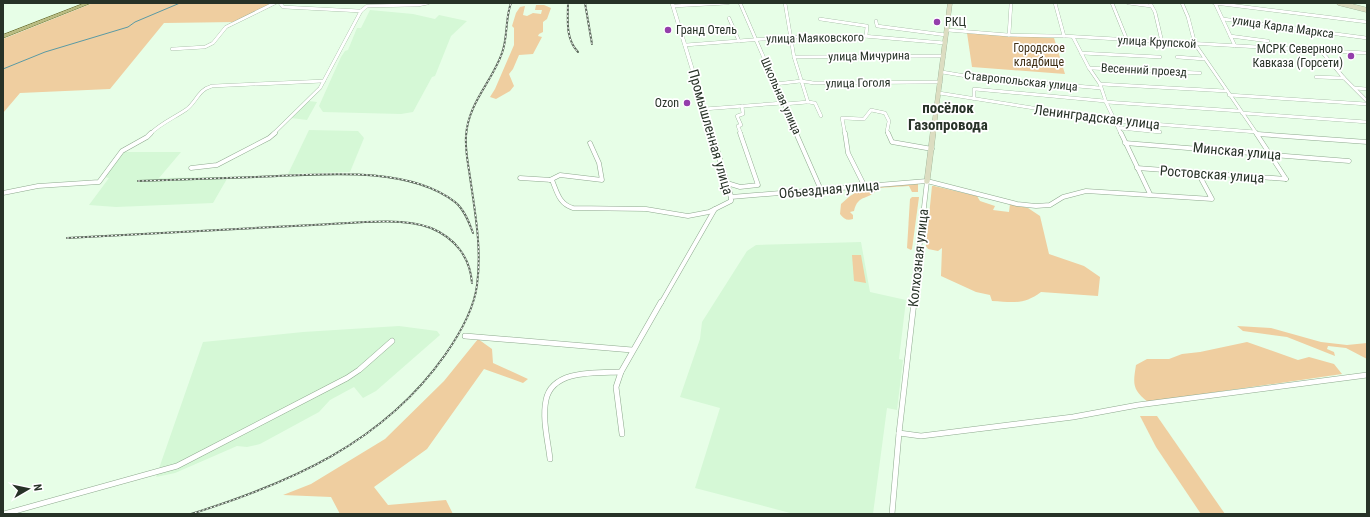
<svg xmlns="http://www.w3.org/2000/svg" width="1370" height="517" font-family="'Roboto Condensed',sans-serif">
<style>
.built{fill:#d5f8d6}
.green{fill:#efcea0}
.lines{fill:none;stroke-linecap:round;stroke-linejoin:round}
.stream{stroke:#5a9aa4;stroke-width:1}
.minor-far2-casing{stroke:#8ea98e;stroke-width:3.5}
.minor-far1-casing{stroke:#8ea98e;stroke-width:5}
.minor-casing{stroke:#8ea98e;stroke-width:6}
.tertiary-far1-casing{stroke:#8ea98e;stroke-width:4}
.tertiary-casing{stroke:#8ea98e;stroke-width:5.5}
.secondary-far1-casing{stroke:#8ea98e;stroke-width:5}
.secondary-casing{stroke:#8ea98e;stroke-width:6}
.primary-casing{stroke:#696e2c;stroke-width:1}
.minor-far2{stroke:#fff;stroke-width:3}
.minor-far1{stroke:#fff;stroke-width:4}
.minor{stroke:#fff;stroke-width:5}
.tertiary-far1{stroke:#fff;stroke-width:3.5}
.tertiary{stroke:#fff;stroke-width:4.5}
.secondary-far1{stroke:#dcddc1;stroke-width:4.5}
.secondary{stroke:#dcddc1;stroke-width:5.5}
.primary{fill:#babc82;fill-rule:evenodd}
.rail-casing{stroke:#5b695b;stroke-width:2}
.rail{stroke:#fff;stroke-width:1;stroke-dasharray:2;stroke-linecap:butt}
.poi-dot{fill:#943eab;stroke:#fff;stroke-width:1.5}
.labels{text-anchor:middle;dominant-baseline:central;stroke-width:3.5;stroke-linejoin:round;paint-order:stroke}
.far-poi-label{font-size:12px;fill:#273227;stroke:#fff;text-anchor:start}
.far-street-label{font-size:12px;fill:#273227;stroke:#fff}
.far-park-label{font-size:12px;fill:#402f15;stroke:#fff}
.street-label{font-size:14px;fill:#273227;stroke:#fff}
.neighbourhood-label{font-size:15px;font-weight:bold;fill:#273227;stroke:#fff}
</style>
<rect width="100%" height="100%" fill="#e7fee7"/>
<g class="built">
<path d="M370,10l43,4 22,5 4,-4 28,6 -16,15 -16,40 -3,1 -19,35 -12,2 -78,-2 -4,-6 22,-49 4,-6 3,-1 9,-22h4z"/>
<path d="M309,101l8,1 -10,18 -16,-2z"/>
<path d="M309,130l49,1 6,7 -14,34 -62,2z"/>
<path d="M123,152h58l-22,26 69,-1 -15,26 -97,4 -27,-2 20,-27 -4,-1z"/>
<path d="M861,242l9,50 36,8 -7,59 4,1 -6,50 -10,-2 -14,106h-79l-99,-26 25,-80 -40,-11 20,-58 2,-17 45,-71 9,-6z"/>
<path d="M399,326l38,5 3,4 -64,56 -13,7 -9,-11 -24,13 -11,12 -59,32 -13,3 -10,-1 -62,27 -19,4 47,-135 100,-10z"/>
</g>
<g class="green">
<path d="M93,3h180l-37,19 -72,1 -54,66 -90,4 -17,20v-74z"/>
<path d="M536,5h8l7,3 -4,11 -4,3v10l-4,2 -1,2 4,1 -9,17 -14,1 -6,14 -4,5 5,12 -4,5 -14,8 -6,-2 5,-8 19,-44v-17l-2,-2 4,-13 4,-6 5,-1 -2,9 4,1 6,-3 8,1 1,-4h-7z"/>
<path d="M967,33l87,5 11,36 -93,-7z"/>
<path d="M918,184v8h-6l-3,-6 -31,2c-8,13 -20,5 -24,23l-4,1 3,3v4c-6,2 -9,0 -13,-5l1,-10 9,-8 15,-9z"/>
<path d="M932,186h2l43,10 3,5 15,5 -2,4 16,2 1,-8 18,4 12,8 9,38 35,12 16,11 -2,19 -57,-4c-17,13 -28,10 -49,9l-2,-6 -14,-3 -35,-16 1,-28 -4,3 -10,-2 -2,-3z"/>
<path d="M912,197h7l-7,52 -1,1 -4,-2 3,-49z"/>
<path d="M852,255h9l5,28 -12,-2z"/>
<path d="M1237,326l34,2 50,14 26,3 20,-2v16l-21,-11 -18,-2 -1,3 7,3 1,4 -48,-19 -44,-6z"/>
<path d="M478,339l14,10 1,14 35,16 -5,4 -39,-14 -57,80 -53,38 14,18 58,-5 7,14h-113l-9,-17 -48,-2 28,-11 74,-45 59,-58z"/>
<path d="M1247,342l51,18 11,-3 25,7 8,10 -194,28c-16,-13 -15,-18 -12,-37l11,-6h22l13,-5 18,-2z"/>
<path d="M1140,416h17l68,98h-24l-45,-67z"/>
</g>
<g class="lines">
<path class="stream" d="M3,69l42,-17 83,-25 7,-5 45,-19"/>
<defs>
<g id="minor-far2">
<path d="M740,3l57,131"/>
<path d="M785,3l9,54 14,45 7,1 6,13"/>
<path d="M1055,3l9,33"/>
<path d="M1112,3l15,37"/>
<path d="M1128,3l23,3"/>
<path d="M1150,3l5,9 7,30"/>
<path d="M1182,3l6,14 7,27 62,90"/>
<path d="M1214,3l153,19"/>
<path d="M1215,3l20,43"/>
<path d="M673,6l55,-3"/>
<path d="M361,11l6,-5 51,-1 10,-2"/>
<path d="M729,18l10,23"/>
<path d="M820,19l47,7 -1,10"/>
<path d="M1223,19l144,19"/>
<path d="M876,21l1,5 69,9"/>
<path d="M947,30l62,5 55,1 303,17"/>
<path d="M1009,35l2,-32"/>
<path d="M1230,36l38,5"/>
<path d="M1073,37l16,31 11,16 6,18 15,32"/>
<path d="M685,45l106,-8 72,-1 82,7"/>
<path d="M172,49l33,-2 8,-4 13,-16 49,-24"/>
<path d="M1321,51l23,27 23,23"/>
<path d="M1081,53l79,4"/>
<path d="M794,57l150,-1"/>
<path d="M1177,57l27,2"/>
<path d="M1089,68l111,5"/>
<path d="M942,72l30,5 128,11"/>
<path d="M1316,77l28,1"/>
<path d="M775,84l26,-3 13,2 127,-1"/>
<path d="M1100,84l126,7"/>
<path d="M1355,88l12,1"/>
<path d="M939,93l176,28 141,11"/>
<path d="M1229,95l138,9"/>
<path d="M974,99v-10l131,12"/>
<path d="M1106,102l134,9"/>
<path d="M784,104l24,-2"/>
<path d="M704,109l79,-6"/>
<path d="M1242,113l125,9"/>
<path d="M1119,128l41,4"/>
<path d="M150,134c11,-11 24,-16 37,-25 10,-8 11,-19 25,-23l112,-5"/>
<path d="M273,134l47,-46 41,-77 -78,-4 -3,-4"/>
<path d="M741,134l-3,-8 3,-1 -4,-9 6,-2 -1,-8"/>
<path d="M845,134l-3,-16 22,1 7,-9 14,3 4,8 -2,10 1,3"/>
<path d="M1257,134h3"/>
</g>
<g id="minor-far1">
<path d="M796,133l25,57"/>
<path d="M845,133l3,20 16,32"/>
<path d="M888,133l4,9 40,7"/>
<path d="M1121,133l29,61"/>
<path d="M1256,133l30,46"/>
<path d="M1257,134l110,8"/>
<path d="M1125,143l224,18"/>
<path d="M191,168l26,-3 52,-27 6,-5"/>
<path d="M1137,168l149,11"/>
<path d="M520,178l32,2c5,12 7,24 21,28l73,1 42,7 21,-4 22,-11v-4l196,-16 90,23 19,2 14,-1 13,-8 23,-6 126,8 -14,-26"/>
<path d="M550,180l10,-5 42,5 -3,-17 -9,-20"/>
<path d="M727,183l13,4 18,-2 -18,-52"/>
<path d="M3,193l35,-7 61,-4 23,-31 25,-14 4,-4"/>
<path d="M661,303l54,-94"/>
<path d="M913,303l14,-122"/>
</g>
<g id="minor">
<path d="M465,336l167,14"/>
<path d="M899,433l22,3 152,-19 65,-12 229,-30"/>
<path d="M622,434l-6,-47 5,-15 40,-70"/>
<path d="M550,459c-2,-18 -8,-40 -4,-59 6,-31 51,-27 75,-28"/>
<path d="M4,514l173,-48 170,-88 12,-8 33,-29"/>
<path d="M892,514l7,-81 15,-131"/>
</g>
<path id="tertiary-far1" d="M672,3l40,131"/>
<path id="tertiary" d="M712,133l19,64"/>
<g id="secondary-far1">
<path d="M1339,3l28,7"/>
<path d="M933,134l17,-131"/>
</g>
<path id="secondary" d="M927,181l6,-48"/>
<path id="primary" d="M85,3h6l-88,35v-3z"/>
</defs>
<use href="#minor-far2" class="minor-far2-casing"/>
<use href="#minor-far1" class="minor-far1-casing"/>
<use href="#minor" class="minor-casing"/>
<use href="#tertiary-far1" class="tertiary-far1-casing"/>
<use href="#tertiary" class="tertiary-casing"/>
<use href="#secondary-far1" class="secondary-far1-casing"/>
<use href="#secondary" class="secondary-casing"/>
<use href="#primary" class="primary-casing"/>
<use href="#minor-far2" class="minor-far2"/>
<use href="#minor-far1" class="minor-far1"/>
<use href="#minor" class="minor"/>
<use href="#tertiary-far1" class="tertiary-far1"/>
<use href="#tertiary" class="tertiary"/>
<use href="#secondary-far1" class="secondary-far1"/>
<use href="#secondary" class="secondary"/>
<use href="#primary" class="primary"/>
<defs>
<g id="rail">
<path d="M568,3c0,17 -3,35 10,49"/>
<path d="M585,3l7,41"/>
<path d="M138,181c39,-1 79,-3 118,-4 59,-2 150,-13 199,25 9,7 14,20 18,31"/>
<path d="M67,238c82,-4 164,-9 246,-13 33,-1 87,-9 118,3 24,10 39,29 41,55"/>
<path d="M191,514c99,-31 192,-71 254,-159 14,-20 29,-45 32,-70 5,-36 -2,-73 -7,-108 -2,-14 -5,-27 -4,-41 2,-33 26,-54 36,-83 6,-16 3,-34 9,-50"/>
</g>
</defs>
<use href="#rail" class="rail-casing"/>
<use href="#rail" class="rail"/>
</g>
<g class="poi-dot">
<circle cx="937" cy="22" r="4"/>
<circle cx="668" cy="30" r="4"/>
<circle cx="1351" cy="56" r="4"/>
<circle cx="687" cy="103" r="4"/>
</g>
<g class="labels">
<g class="far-poi-label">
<text x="945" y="22">РКЦ</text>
<text x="676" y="30">Гранд Отель</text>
<text x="1343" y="49" text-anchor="end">МСРК Северноно<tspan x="1343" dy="14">Кавказа (Горсети)</tspan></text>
<text x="679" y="103" text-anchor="end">Ozon</text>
</g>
<g class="far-street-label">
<text transform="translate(1283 27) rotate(8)">улица Карла Маркса</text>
<text transform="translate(815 38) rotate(-1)">улица Маяковского</text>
<text transform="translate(1157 42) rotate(3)">улица Крупской</text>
<text transform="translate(869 56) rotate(-1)">улица Мичурина</text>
<text transform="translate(1144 70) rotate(3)">Весенний проезд</text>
<text transform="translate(1021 81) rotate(6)">Ставропольская улица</text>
<text transform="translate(858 83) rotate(-1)">улица Гоголя</text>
<text transform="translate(781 96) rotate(66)">Школьная улица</text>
</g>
<g class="far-park-label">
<text x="1039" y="48">Городское<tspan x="1039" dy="14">кладбище</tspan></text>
</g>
<g class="street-label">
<text transform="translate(1097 117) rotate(7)">Ленинградская улица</text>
<text transform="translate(711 132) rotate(74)">Промышленная улица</text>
<text transform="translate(1237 151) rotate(5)">Минская улица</text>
<text transform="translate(1212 174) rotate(4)">Ростовская улица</text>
<text transform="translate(829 189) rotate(-5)">Объездная улица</text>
<text transform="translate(918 258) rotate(-84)">Колхозная улица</text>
</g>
<g class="neighbourhood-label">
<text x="948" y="108">посёлок<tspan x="948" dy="17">Газопровода</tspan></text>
</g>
</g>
<rect width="1370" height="517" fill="none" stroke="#273227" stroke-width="8"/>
<g transform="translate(28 489) rotate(81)" stroke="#ffffff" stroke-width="3" paint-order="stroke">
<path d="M0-3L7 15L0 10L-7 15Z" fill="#273227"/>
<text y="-6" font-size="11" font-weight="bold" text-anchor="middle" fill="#273227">N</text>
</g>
</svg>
